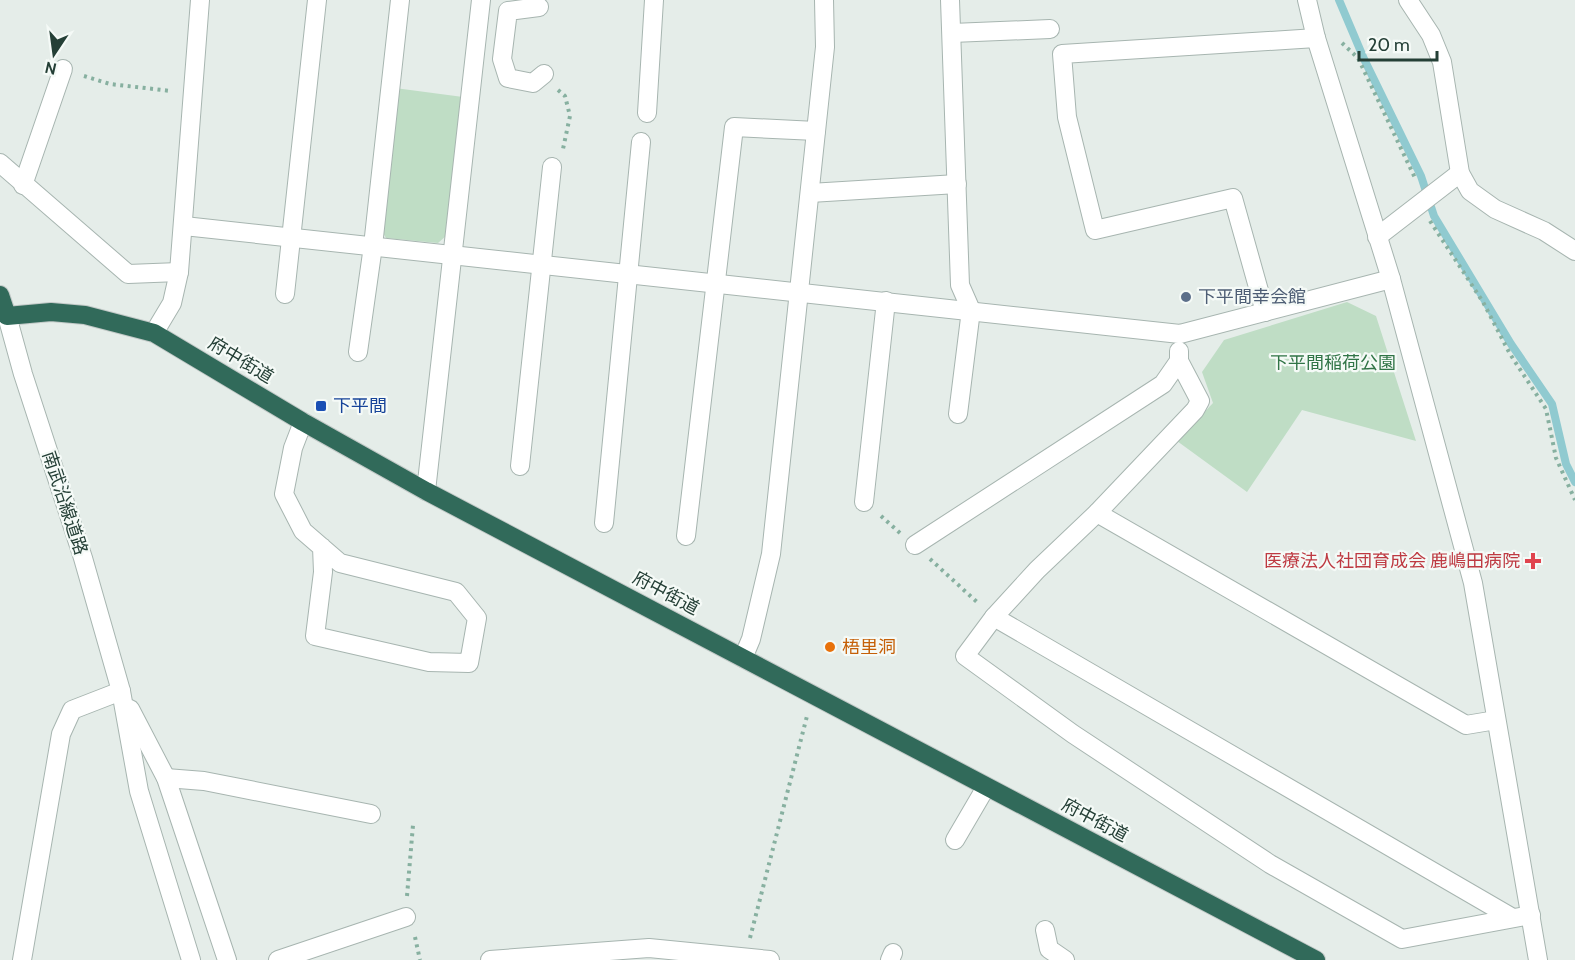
<svg xmlns="http://www.w3.org/2000/svg" width="1575" height="960" font-family="Cabin,'Noto Sans JP',sans-serif">
<style>
.green{fill:#bfddc5}
.lines{fill:none;stroke-linecap:round;stroke-linejoin:round}
.stream{stroke:#90cad0;stroke-width:8}
.minor-casing{stroke:#a7b5b0;stroke-width:20}
.highway-casing{stroke:#c2c9c7;stroke-width:20}
.path{stroke:#87b0a0;stroke-width:4;stroke-dasharray:3 4.5;stroke-linecap:butt}
.minor{stroke:#fff;stroke-width:18}
.highway{stroke:#316a5a;stroke-width:18}
.service-dot{fill:#5c6f8a;stroke:#f5faf7;stroke-width:2}
.transit-dot{fill:#1a4fb4;stroke:#f5faf7;stroke-width:2}
.health-dot{fill:#e0444e;stroke:#f5faf7;stroke-width:2}
.food-dot{fill:#e8710a;stroke:#f5faf7;stroke-width:2}
.labels{text-anchor:middle;dominant-baseline:central;stroke-width:4.5;stroke-linejoin:round;paint-order:stroke}
.service-label{font-size:18px;fill:#4e5e75;stroke:#f5faf7;text-anchor:start}
.street-label{font-size:18px;fill:#243f36;stroke:#f5faf7}
.park-label{font-size:18px;fill:#307446;stroke:#f5faf7}
.transit-label{font-size:18px;fill:#164399;stroke:#f5faf7;text-anchor:start}
.health-label{font-size:18px;fill:#be3a42;stroke:#f5faf7;text-anchor:end}
.food-label{font-size:18px;fill:#c56008;stroke:#f5faf7;text-anchor:start}
</style>
<rect width="100%" height="100%" fill="#e5ede9"/>
<g class="green">
<path d="M395,88l68,9 -16,138 -9,8 -52,-5 -6,-10z"/>
<path d="M1347,302l29,14 40,125 -114,-31 -55,82 -70,-51 36,-38 -11,-31 22,-32z"/>
</g>
<g class="lines">
<path class="stream" d="M1339,0l25,59 57,117 13,40 77,128 41,60 14,60 9,18"/>
<defs>
<g id="minor">
<path d="M950,0l10,285 11,25 -13,104"/>
<path d="M1307,0l9,38 75,241 82,304 65,377"/>
<path d="M1408,0l23,35 11,27 18,111 10,18 25,18 49,22 31,20"/>
<path d="M539,7l-31,4 -6,48 6,19 25,5 11,-9"/>
<path d="M952,33l98,-4"/>
<path d="M647,113l7,-113"/>
<path d="M0,163l128,111 51,-2"/>
<path d="M23,185l40,-116"/>
<path d="M810,193l147,-9"/>
<path d="M184,226l996,108 211,-55"/>
<path d="M1377,237l83,-64"/>
<path d="M285,294l32,-294"/>
<path d="M1265,312l-32,-114 -138,32 -28,-113 -5,-63 254,-16"/>
<path d="M7,316l16,58 60,184 38,133 18,100 52,169"/>
<path d="M154,333l18,-30 7,-31 21,-272"/>
<path d="M358,352l15,-106 27,-246"/>
<path d="M1179,361l21,40 -5,9 -98,103 -60,57 -43,47 -29,39 108,78 197,130 132,75 129,-24"/>
<path d="M303,422l-10,26 -9,46 19,37 37,32 116,29 21,26 -8,45 -40,-1 -114,-26 8,-64 -1,-25"/>
<path d="M520,466l32,-299"/>
<path d="M426,491l55,-491"/>
<path d="M864,502l22,-201"/>
<path d="M1097,513l369,212 30,-5"/>
<path d="M604,523l37,-381"/>
<path d="M686,536l48,-409 82,4"/>
<path d="M915,545l248,-161 16,-23v-10"/>
<path d="M994,617l517,300"/>
<path d="M743,658l8,-19 20,-85 54,-507 -1,-47"/>
<path d="M130,709l36,69 61,182"/>
<path d="M166,778l38,3 167,33"/>
<path d="M955,840l31,-53"/>
<path d="M1045,930l4,19 16,11"/>
<path d="M22,960l39,-226 11,-24 49,-19"/>
<path d="M278,960l128,-43"/>
<path d="M490,960l159,-12 121,12"/>
<path d="M890,960l3,-7"/>
</g>
<path id="highway" d="M0,295l7,21 44,-4 34,3 69,18 149,89 123,69 890,469"/>
</defs>
<use href="#minor" class="minor-casing"/>
<use href="#highway" class="highway-casing"/>
<g class="path">
<path d="M1342,43l16,15 58,122"/>
<path d="M84,76l26,8 61,7"/>
<path d="M558,90l7,6 5,20 -7,33"/>
<path d="M1430,221l53,81 27,52 36,55 10,49 19,42"/>
<path d="M881,516l19,17"/>
<path d="M930,559l48,44"/>
<path d="M407,896l6,-71"/>
<path d="M415,937l5,23"/>
<path d="M750,938l57,-222"/>
</g>
<use href="#minor" class="minor"/>
<use href="#highway" class="highway"/>
</g>
<circle class="service-dot" cx="1186" cy="297" r="6"/>
<rect class="transit-dot" x="315" y="400" width="12" height="12" rx="3"/>
<path class="health-dot" d="M1530 552h6v6h6v6h-6v6h-6v-6h-6v-6h6z"/>
<circle class="food-dot" cx="830" cy="647" r="6"/>
<g class="labels">
<g class="service-label">
<text x="1198" y="297">下平間幸会館</text>
</g>
<g class="street-label">
<text transform="translate(241 360) rotate(31)">府中街道</text>
<text transform="translate(65 503) rotate(72)">南武沿線道路</text>
<text transform="translate(666 593) rotate(28)">府中街道</text>
<text transform="translate(1095 820) rotate(28)">府中街道</text>
</g>
<g class="park-label">
<text x="1333" y="363">下平間稲荷公園</text>
</g>
<g class="transit-label">
<text x="333" y="406">下平間</text>
</g>
<g class="health-label">
<text x="1520" y="561">医療法人社団育成会 鹿嶋田病院</text>
</g>
<g class="food-label">
<text x="842" y="647">梧里洞</text>
</g>
</g>
<g transform="translate(54 54) rotate(193)" stroke="#f5faf7" stroke-width="4.5" paint-order="stroke">
<path d="M0-4.5L10 22L0 15L-10 22Z" fill="#243f36"/>
<text y="-9" font-size="16" font-weight="bold" text-anchor="middle" fill="#243f36">N</text>
</g>
<path d="M1359 51v9h78v-9" fill="none" stroke="#243f36" stroke-width="3"/>
<text x="1368" y="51" font-size="18" fill="#243f36" stroke="#f5faf7" stroke-width="4.5" paint-order="stroke">20 m</text>
</svg>
